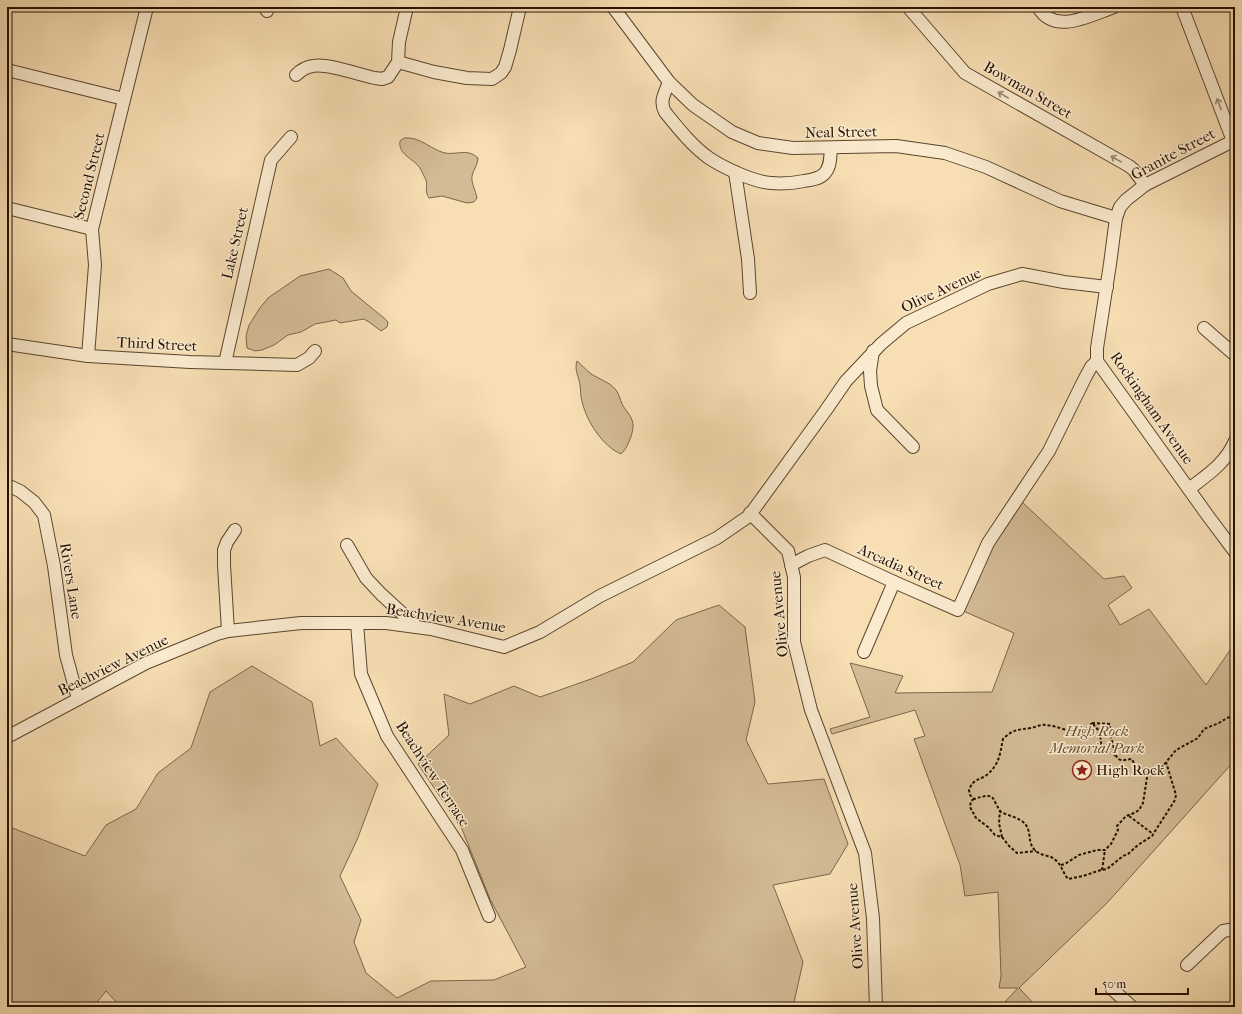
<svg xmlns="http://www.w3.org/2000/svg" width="1242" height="1014" font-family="'IM FELL French Canon',serif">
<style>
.green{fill:#d3bb95;stroke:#7c664a}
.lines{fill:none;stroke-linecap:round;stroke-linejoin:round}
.minor-casing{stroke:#5a452d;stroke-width:14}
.path{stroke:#261200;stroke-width:2;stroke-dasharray:3 2;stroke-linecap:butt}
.minor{stroke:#faeace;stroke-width:12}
.oneway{stroke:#9b8971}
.labels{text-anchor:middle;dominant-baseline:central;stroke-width:3;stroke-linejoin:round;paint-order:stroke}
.street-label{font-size:15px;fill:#261200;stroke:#faeace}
.park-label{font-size:15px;font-style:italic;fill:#634d34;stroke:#faeace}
.poi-label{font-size:15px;fill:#261200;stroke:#faeace;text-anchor:start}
</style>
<rect width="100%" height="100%" fill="#f7deb3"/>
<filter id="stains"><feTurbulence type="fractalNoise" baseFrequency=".005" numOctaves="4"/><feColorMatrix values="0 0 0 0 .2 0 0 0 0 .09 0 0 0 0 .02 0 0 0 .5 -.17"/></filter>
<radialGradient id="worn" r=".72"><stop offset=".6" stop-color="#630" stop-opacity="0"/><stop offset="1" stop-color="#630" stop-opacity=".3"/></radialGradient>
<g class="green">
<path d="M404,138c16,-2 27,12 41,15 13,2 22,-5 33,5 0,7 -5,12 -6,18 -1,8 4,15 5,22l-3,4 -7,1 -25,-7 -13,2c-5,-7 -1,-11 -3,-18 -2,-4 -4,-8 -6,-12 -7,-10 -22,-13 -20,-27z"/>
<path d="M329,269l14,9 8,13 33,27 4,4 -1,5 -6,4 -12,-9 -5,-3 -24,4 -4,-3 -21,4 -14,8 -13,3 -14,10 -12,5 -7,1 -8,-3 -1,-12 3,-11 11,-17 8,-10 32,-22z"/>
<path d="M577,361c5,4 8,8 13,12 8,6 20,9 26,17 3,4 4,9 6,14 3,6 8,10 10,16 4,8 -4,28 -11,34 -19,-8 -35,-34 -39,-53 -2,-6 -1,-11 -2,-16 -1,-9 -6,-14 -3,-24z"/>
<path d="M1021,501l83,78 20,-3 8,12 -24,17 12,20 29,-16 57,76 29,-42v117l-128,143 -88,85 18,19h-37l18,-19h-19l2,-12 -3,-84 -33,4 -5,-31 -46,-126 11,-3 -10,-26 -83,24 -2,-5 40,-12 -20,-54 53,13 -8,17 97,-1 22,-59 -51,-22 31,-68z"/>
<path d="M719,605l26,22 10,75 -9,38 22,44 56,-5 24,65 -18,30 -57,11 30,77 -10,45h-672l-15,-16 -13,16h-86v-181l78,30 21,-31 30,-16 22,-36 33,-25 19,-56 42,-26 60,36 8,44 16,-8 42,46 -21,56 -17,36 21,44 -7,22 12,31 31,25 34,-17 63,-1 32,-13 -36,-68 -28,-70 -44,-65 31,-29 -5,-41 26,10 44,-18 26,11 51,-18 42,-17 43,-42z"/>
</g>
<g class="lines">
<defs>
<g id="minor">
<path d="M265,7l2,4"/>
<path d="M613,7l56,75 24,23 39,27 26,11 35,5 103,-2 49,7 41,14 74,34 56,17"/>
<path d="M908,7l57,66 164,93 5,4 11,15"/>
<path d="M1038,7c17,29 52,8 76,0"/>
<path d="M1182,7l51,134"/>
<path d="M398,62l36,10 33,6 25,1 9,-6 4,-6 5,-17 10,-43"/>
<path d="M7,70l117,29"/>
<path d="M296,75c5,-5 10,-8 17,-9 14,-3 47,9 62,12l7,1 6,-2 10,-15 1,-20 8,-35"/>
<path d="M669,82c-4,11 -10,19 -4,30 13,16 27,34 44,46 15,10 45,24 62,25 11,1 23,0 33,-2 7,-1 15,-2 20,-7 7,-7 6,-17 7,-26"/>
<path d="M1235,140l-90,45 -19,15 -6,7 -4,11 -6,46 -13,84v13l111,155 27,36"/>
<path d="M735,172l13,87 2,34"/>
<path d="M7,208l85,21"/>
<path d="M1204,328l31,27"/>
<path d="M7,344l81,12 102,6 107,3 12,-7 6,-7"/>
<path d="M873,351l-3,20 1,15 6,24 36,37"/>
<path d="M88,356l7,-91 -3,-36 55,-222"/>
<path d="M225,363l46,-203 20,-23"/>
<path d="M7,485l13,6 14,11 10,13 10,51 12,89 12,44"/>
<path d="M1189,489c18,-14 37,-26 46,-48"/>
<path d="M750,513l38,38 6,26v65l17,68 54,143 8,65 3,89"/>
<path d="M347,545l19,33 15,16 36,33"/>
<path d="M791,565l17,-9 17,-6 69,32 64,28 30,-67 61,-92 36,-73 6,-11 6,-6"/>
<path d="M357,623l4,51 26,62 75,114 27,66"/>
<path d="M228,631l-4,-66v-15l3,-8 8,-12"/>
<path d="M864,652l30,-70"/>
<path d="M7,737l139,-74 71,-29 11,-3 73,-8h85l45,6 73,18 36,-15 60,-36 117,-58 32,-22 77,-106 20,-29 35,-37 25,-21 82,-39 34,-10 42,8 43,5"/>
<path d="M1187,965l36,-34 12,-2"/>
<path d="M1112,989l20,18"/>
</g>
</defs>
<use href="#minor" class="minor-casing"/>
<g class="path">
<path d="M1092,723c-11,17 -31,3 -46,2 -5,-1 -10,2 -15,3 -13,2 -18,1 -28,11 -3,14 -3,24 -15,35 -8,7 -14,3 -19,16l1,5 4,4c23,-7 16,-2 27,13 8,4 20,6 25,13 6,9 1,19 10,26 4,4 10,4 15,6 11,6 10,13 17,22l15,-3 18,-6 6,-1 16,-13 5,-2 10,-9 14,-9 23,-36 1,-5 -10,-33"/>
<path d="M1092,723l18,1 -1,9c5,7 4,26 12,27 3,1 7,-1 11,-1l4,9 18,4 9,-6 13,-16 22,-12 6,-9 15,-6 8,-5 8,-3"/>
<path d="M1093,724l7,8 1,12 14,12"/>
<path d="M974,799l-3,2 -1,6 6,11 12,9 7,8 7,2 -3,-14 1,-13"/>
<path d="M1129,816l24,18"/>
<path d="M1002,837l7,9 8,7 19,-2"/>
<path d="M1061,865l4,-1 14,-9 18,-5h8l6,-6 7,-14 -1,-4 9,-10 8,-3 5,-3 4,-7 5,-32"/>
<path d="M1102,870l3,-20"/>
</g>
<use href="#minor" class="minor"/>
</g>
<defs><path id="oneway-shaft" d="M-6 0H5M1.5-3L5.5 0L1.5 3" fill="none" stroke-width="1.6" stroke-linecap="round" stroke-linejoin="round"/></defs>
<g class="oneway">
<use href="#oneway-shaft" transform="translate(1003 95) rotate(-150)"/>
<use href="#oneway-shaft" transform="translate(1219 104) rotate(-111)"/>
<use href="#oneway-shaft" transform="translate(1116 159) rotate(-150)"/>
</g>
<defs>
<symbol id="sight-ring" viewBox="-11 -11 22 22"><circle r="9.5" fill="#faeace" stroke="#8f2418" stroke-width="1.5"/><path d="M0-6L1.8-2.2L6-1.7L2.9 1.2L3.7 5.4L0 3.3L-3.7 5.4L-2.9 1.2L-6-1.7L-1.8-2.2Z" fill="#8f2418"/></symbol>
</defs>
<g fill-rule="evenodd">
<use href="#sight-ring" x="1071" y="759" width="22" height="22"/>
</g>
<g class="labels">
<g class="street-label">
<text transform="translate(1028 90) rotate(30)">Bowman Street</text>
<text transform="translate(841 132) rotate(-1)">Neal Street</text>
<text transform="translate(1173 154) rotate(-28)">Granite Street</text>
<text transform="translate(89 176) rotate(-76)">Second Street</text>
<text transform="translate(235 243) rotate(-77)">Lake Street</text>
<text transform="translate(941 290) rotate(-25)">Olive Avenue</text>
<text transform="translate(157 344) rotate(3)">Third Street</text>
<text transform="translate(1152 408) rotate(55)">Rockingham Avenue</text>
<text transform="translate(901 567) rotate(24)">Arcadia Street</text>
<text transform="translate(71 581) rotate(81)">Rivers Lane</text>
<text transform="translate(779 614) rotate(-95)">Olive Avenue</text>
<text transform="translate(446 618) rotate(9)">Beachview Avenue</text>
<text transform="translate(113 665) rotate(-26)">Beachview Avenue</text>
<text transform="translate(433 774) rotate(57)">Beachview Terrace</text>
<text transform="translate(855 926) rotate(-94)">Olive Avenue</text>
</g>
<g class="park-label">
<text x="1097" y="731">High Rock<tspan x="1097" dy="17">Memorial Park</tspan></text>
</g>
<g class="poi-label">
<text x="1096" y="770">High Rock</text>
</g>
</g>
<rect width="1242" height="1014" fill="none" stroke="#f7deb3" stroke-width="24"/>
<rect x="8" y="8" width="1226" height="998" fill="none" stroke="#261200" stroke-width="2"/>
<rect x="12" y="12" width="1218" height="990" fill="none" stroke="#261200"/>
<path d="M1096 988v6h92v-6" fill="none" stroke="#261200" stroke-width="2"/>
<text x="1102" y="988" font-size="12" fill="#261200" stroke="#faeace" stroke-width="3" paint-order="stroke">50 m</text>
<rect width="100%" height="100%" filter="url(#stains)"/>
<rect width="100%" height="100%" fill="url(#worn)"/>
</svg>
